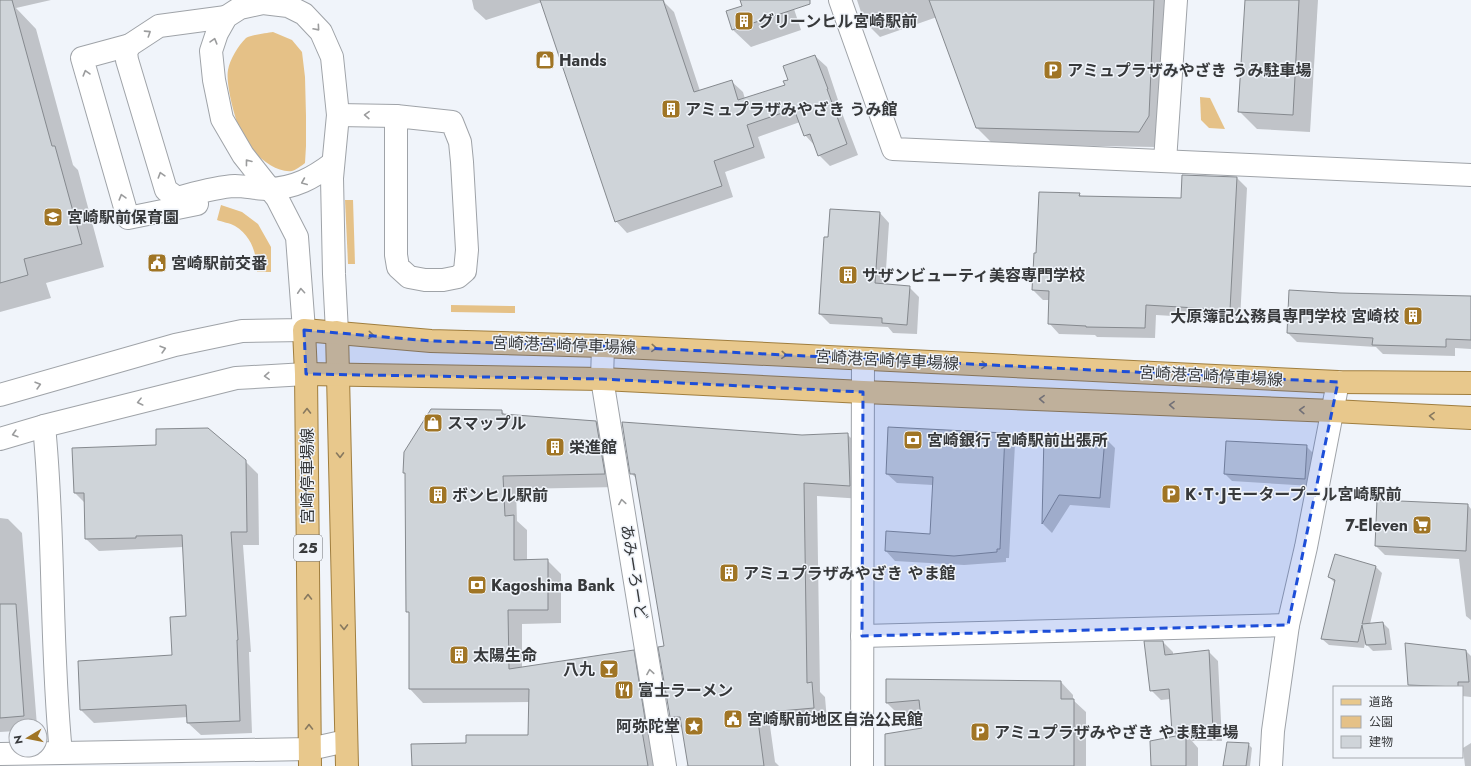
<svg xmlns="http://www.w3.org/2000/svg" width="1471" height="766" font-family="Jost,'Noto Sans JP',sans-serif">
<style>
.green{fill:#e5c187}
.shadow{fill:#0003}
.building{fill:#cfd4d9;stroke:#85898e}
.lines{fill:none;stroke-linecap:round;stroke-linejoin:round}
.minor-casing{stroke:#9fa3a8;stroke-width:24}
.major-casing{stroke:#a07e3e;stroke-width:24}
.minor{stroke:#fff;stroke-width:22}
.major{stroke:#e8c88c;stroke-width:22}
.oneway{stroke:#9b9c9d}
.oneway2{stroke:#87795f}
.marked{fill:#1d4ed8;fill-opacity:0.2;stroke:#1d4ed8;stroke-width:3;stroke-dasharray:8 5;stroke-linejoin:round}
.labels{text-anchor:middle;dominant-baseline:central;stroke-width:3;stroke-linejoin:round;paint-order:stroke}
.shield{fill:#f0f4fa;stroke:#6e7174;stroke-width:1}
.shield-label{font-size:15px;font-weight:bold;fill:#37393b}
.poi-label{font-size:16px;font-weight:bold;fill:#37393b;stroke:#f0f4fa;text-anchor:start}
.street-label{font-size:16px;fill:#37393b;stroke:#f0f4fa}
</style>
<rect width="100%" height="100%" fill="#f0f4fa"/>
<g class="green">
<path d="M273,32l19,8 10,12 3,25 1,39v30l-1,17c-4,3 -9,7 -13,8 -16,2 -34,-14 -44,-25 -10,-12 -23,-61 -20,-76 2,-11 10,-24 18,-32 5,-3 21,-5 27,-6z"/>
<path d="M1200,97l10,1 15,31 -16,-1 -8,-8z"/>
<path d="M345,200h8l2,64h-7z"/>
<path d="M221,205l21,7 16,12 13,23v25h-14c0,-17 -5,-36 -22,-46 -5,-3 -13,-4 -18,-6z"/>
<path d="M451,305l64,1v7l-64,-1z"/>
</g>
<g class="shadow">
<path d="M0,0h51l-35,8 20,21 37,136 5,5 26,97 -58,16 5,15 -51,14z"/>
<path d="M472,0h192l1,3 9,9 26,79 31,-10 12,11 2,7 41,-14 29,-29 12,11 11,33h-1l21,55 -28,11 -11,-11 -4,-9 -10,-11 -5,-13 -42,15 7,21 -40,14 8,25 -106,36 -11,-12 -74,-219 -56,18 -12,-11z"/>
<path d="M741,0h50l10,30 -50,17 -18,-17 -6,-18 16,-5z"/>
<path d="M857,0h314l-6,132 -10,15 -162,-3 -16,-16 -40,-111 -57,20 -16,-16z"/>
<path d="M1246,0h72l-8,132 -53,-3 -18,-18z"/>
<path d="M1237,178l10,10 -7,132 -84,-5 -1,23 -58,-1 -2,-2 -36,-1 -10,-11 1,-23h-7l-10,-10 4,-36 42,-60 3,3 100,2z"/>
<path d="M880,213l9,10 -4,62 24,2 10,10 -2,37 -24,-1 -5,-6 -58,-3 -10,-10 9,-76z"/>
<path d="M1340,294l131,3v52l-16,-1v8l-72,-2 -7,-7 -79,-5 -9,-9z"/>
<path d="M502,411l3,4 91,6 13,14 9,52 -102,2 1,32 10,9v31l20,-1 14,14v49l-39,1v44l111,-17 14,14 11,101h-245l54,-22 62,-8 1,-34 -107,1 -13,-14v-76l-2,-2 -2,-136 -2,-2z"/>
<path d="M889,428l116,6 10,10 -6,114h-3v4l-42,3 -69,-4 -9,-10 45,-16 2,-50 -36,-2 -10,-9z"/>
<path d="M847,434l14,14 2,51 -46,-3 3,196 5,5 2,24 -57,5 5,36 4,4h-94l4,-1 -6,-36 -12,-12 -5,-70 -29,-168 -6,-6 171,-37z"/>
<path d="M1045,436l60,2 10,10 -5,60 -40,-3 -18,28 -9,-9z"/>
<path d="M1306,446l7,7 -1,33 -80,-5 -7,-7z"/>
<path d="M245,461l13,13 1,71h-16l8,107h-2l3,81 -51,2 -13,-12v-6l-94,6 -13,-13 -2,-48 94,-6 15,-39 -5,-70 -84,4 -13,-12 -1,-36 -10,-10z"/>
<path d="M1378,501l90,4 3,4v111l-5,-4 -7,-57 -74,-4 -9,-9z"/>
<path d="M0,518l8,1 14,14 15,193h-21v5l-16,1z"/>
<path d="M1375,566l7,7 -12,51 13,-1 6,6 3,21 -19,1 -8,-8 -1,5 -35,-3 -7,-6 13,-56 -6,-6z"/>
<path d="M1163,642l10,10v3l35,-4 10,10 4,80h-30l6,7v18h-46l26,-29 -5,-5 -3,-33 -9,1 -10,-10z"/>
<path d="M1466,651l5,5v41l-9,-1v-9h-51l-3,-3z"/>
<path d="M1061,682l12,13v5l13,12v54h-200l38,-37 -2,-16 -23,2 -12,-12z"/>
<path d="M1471,743v23h-6l-2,-18z"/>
<path d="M1248,744l4,4 -2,18h-26z"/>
</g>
<g class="building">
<path d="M0,0h12l40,146h3l27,98 -58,15 4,16 -28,8z"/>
<path d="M540,0h123l31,92 38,-12 6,20 47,-15 -2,-4 5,-1 -5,-14 32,-11 13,34h-1l20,55 -29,12 -8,-22 -6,2 -10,-27 -47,16 7,22 -40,14 8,25 -107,36z"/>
<path d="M740,0h70v4l-78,26 -6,-19 16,-5z"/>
<path d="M929,0h225l-5,116 -10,16 -163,-4z"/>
<path d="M1245,0h54l-6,115 -55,-3z"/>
<path d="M1182,175l55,2 -7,133 -84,-5 -1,23 -59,-1v-1l-38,-2 1,-33 -17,-1 2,-37h2l3,-61 41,1 -1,3 102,2z"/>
<path d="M830,209l50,3 -5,71 35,3 -3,39 -25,-2v-5l-63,-4 5,-77h4z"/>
<path d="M1289,290l51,3 131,3v44l-25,-1v8l-74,-2 1,-7 -86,-5z"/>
<path d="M431,409l71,1v4l94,7 9,53 -102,2 2,40 9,-1v45l34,-1v51h-40l1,59 125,-19 11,69h-5l8,47h-236l-1,-22 55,-1v-8h62l1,-46h-120v-77h-3l-1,-139h-2l1,-21z"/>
<path d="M622,422l180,13 46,-2 2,53 -46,-3 3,200 5,-1 2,26 -57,5 7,53h-76l-8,-49h-10l-12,-70 6,-1 -29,-172h-5z"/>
<path d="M888,427l117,6 -5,116h-3v3l-43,4 -69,-5 1,-20 44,3 3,-57 -47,-3z"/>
<path d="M208,428l38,32 1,72h-16l7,108h-1l3,81 -53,2 -1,-18 -106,5 -2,-49 94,-6 -2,-38 16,-1 -4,-81 -46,1v2l-51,1 -1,-46h-10l-2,-45 84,-3v-16z"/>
<path d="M1044,435l61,2 -5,61 -41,-3 -17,29z"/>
<path d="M1226,441l81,4 -2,34 -81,-5z"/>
<path d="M1377,500l91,4 -2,47 -91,-5z"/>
<path d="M1335,554l41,12 -14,58 21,-2 3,22 -20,1 -4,-20 -4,17 -37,-3 14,-59 -7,-3z"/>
<path d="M0,604h16l8,112 -24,2z"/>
<path d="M1144,641h19l2,14 44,-5 4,81 -41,1 -3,-43 -19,2z"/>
<path d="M1405,643l61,7 3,32h-11v5l-50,-2z"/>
<path d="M886,679l175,2v18h13v67h-189v-32l37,-6 -3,-28 -33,3z"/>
<path d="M1186,734v32h-35l-1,-25z"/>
<path d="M1227,742l22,1 -3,23h-23z"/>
</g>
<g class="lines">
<defs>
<g id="minor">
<path d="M840,0l53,149 578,26"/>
<path d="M226,17l-67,9 -29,19 -4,7 1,8 39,130 11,8c19,-5 38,-11 58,-12 11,0 22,3 34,3 26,-1 44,-11 64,-26"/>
<path d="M130,45l-48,13 46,160 69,-14"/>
<path d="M338,115l58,1"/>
<path d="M396,116l56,6 8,20 2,20 5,88 -2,21 -7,6 -15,3h-18l-16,-3 -11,-10 -2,-12z"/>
<path d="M1165,161l11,-161"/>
<path d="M603,346l-1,33 63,387"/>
<path d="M0,395l175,-50 67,-14 62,-1 -7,-93 -20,-39 -34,-43 -21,-36 -8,-39 -3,-29 6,-18 9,-16 14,-9 23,-5 25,3 16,8 17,18 11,25 6,58 -6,63 2,96 3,58"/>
<path d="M44,426c11,109 6,218 17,327"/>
<path d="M0,439l44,-13 192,-48 70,-4"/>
<path d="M862,636l426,-11"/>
<path d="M0,754l310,-5 36,-8"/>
<path d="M862,766l1,-407"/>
<path d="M1271,766l2,-35 15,-106 18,-78 32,-165"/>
</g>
<g id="major">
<path d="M337,332l10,434"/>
<path d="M306,374l296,5 261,13 470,19 138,7"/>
<path d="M310,766l-4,-392 -2,-44 127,11 172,5 735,36 133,1"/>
</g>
</defs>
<use href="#minor" class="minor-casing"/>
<use href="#major" class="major-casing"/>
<use href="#minor" class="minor"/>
<use href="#major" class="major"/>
</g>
<defs><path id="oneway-chevron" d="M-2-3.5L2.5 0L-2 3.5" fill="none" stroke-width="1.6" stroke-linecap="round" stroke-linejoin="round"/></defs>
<g class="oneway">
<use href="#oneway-chevron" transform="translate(317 28) rotate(49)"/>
<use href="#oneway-chevron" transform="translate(148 33) rotate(-33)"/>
<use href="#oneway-chevron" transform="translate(214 41) rotate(-74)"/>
<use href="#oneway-chevron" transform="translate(86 73) rotate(-106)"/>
<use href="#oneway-chevron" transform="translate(367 115) rotate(-178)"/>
<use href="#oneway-chevron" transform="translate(248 162) rotate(-128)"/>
<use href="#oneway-chevron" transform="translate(161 175) rotate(-107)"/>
<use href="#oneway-chevron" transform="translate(304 182) rotate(157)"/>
<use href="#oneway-chevron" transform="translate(122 197) rotate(-106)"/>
<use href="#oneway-chevron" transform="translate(301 291) rotate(-94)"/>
<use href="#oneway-chevron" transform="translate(163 349) rotate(-16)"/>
<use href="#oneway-chevron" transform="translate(267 376) rotate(177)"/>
<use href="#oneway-chevron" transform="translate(38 385) rotate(-16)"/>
<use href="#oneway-chevron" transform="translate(140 402) rotate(166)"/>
<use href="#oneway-chevron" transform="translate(15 434) rotate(164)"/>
<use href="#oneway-chevron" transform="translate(622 502) rotate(-99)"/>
<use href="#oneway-chevron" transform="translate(650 672) rotate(-99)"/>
</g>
<g class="oneway2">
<use href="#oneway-chevron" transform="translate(371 335) rotate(5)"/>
<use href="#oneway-chevron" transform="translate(654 348) rotate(3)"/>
<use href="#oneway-chevron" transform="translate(784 355) rotate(3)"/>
<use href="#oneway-chevron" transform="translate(984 365) rotate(3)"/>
<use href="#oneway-chevron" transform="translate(1042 399) rotate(-178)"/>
<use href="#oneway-chevron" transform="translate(1172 405) rotate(-178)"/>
<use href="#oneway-chevron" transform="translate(1302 410) rotate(-178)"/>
<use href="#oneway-chevron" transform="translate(307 411) rotate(-90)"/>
<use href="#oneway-chevron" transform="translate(1432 416) rotate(-177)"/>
<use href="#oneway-chevron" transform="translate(340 455) rotate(89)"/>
<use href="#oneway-chevron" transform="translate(308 597) rotate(-90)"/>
<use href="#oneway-chevron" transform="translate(344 627) rotate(89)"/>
<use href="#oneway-chevron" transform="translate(309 727) rotate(-90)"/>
</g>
<path class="marked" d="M304,330l127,11 172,5 735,36 -50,243 -426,11 1,-244 -261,-13 -296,-5z"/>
<defs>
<symbol id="building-square" viewBox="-11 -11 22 22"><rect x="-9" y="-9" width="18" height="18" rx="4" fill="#a07525" stroke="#f0f4fa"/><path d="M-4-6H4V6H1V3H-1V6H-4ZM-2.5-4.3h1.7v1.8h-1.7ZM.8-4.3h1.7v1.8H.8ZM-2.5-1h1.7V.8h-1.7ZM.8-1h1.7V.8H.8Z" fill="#fff"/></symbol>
<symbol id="shop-square" viewBox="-11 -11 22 22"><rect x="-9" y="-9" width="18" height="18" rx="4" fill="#a07525" stroke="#f0f4fa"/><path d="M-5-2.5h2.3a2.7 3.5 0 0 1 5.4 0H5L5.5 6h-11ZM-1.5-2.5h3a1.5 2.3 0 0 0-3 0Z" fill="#fff"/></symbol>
<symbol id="parking-square" viewBox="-11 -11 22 22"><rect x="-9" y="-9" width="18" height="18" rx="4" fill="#a07525" stroke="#f0f4fa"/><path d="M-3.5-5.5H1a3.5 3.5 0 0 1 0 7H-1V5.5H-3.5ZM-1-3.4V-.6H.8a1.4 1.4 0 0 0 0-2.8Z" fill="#fff"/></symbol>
<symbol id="school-square" viewBox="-11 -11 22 22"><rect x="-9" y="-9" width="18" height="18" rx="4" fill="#a07525" stroke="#f0f4fa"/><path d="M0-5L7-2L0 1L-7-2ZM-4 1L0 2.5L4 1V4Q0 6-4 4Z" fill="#fff"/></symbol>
<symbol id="civic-square" viewBox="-11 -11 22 22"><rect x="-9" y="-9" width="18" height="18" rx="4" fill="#a07525" stroke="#f0f4fa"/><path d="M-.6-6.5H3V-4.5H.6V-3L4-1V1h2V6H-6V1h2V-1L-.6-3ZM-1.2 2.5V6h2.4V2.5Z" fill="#fff"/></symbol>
<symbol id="bank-square" viewBox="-11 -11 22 22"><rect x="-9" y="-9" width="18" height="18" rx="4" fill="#a07525" stroke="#f0f4fa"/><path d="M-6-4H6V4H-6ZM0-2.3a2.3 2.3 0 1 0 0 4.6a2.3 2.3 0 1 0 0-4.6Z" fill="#fff"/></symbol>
<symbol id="supermarket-square" viewBox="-11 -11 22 22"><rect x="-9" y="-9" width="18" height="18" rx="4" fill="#a07525" stroke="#f0f4fa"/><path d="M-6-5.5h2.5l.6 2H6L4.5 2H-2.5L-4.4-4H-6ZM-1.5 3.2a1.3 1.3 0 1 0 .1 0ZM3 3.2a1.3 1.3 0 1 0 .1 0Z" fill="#fff"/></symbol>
<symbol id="bar-square" viewBox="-11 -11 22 22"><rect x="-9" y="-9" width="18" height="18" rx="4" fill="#a07525" stroke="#f0f4fa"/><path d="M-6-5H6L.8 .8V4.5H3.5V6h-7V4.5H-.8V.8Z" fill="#fff"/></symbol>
<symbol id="restaurant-square" viewBox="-11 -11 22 22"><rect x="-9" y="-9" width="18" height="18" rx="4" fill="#a07525" stroke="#f0f4fa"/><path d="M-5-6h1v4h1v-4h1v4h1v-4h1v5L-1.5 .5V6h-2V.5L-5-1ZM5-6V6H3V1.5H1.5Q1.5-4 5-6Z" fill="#fff"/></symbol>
<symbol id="sight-square" viewBox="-11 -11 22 22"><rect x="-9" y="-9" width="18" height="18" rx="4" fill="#a07525" stroke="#f0f4fa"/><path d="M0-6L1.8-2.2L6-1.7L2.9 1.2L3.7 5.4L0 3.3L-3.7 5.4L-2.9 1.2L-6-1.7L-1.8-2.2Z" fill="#fff"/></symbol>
</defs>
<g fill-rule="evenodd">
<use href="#building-square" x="733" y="10" width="22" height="22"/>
<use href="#shop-square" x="534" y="49" width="22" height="22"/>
<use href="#parking-square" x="1042" y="59" width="22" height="22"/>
<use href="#building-square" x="660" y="98" width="22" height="22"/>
<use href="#school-square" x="42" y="206" width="22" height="22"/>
<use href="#civic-square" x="146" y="252" width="22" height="22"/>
<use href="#building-square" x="837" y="264" width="22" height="22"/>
<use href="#building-square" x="1402" y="305" width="22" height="22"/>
<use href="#shop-square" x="422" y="412" width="22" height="22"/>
<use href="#bank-square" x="902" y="429" width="22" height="22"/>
<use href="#building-square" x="544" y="436" width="22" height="22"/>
<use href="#parking-square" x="1160" y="483" width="22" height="22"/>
<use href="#building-square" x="427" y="484" width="22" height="22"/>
<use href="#supermarket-square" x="1411" y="514" width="22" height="22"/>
<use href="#building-square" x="718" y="562" width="22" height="22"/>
<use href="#bank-square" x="466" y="574" width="22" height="22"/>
<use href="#building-square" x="448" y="644" width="22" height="22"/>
<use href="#bar-square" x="598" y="658" width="22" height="22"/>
<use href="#restaurant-square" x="613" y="679" width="22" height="22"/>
<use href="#civic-square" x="722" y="708" width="22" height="22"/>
<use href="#sight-square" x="683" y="715" width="22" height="22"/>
<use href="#parking-square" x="969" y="721" width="22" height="22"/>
</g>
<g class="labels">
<rect class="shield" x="294" y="535" width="28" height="26" rx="3"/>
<g class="shield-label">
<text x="308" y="548">25</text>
</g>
<g class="poi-label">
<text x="758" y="21">グリーンヒル宮崎駅前</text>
<text x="559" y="60">Hands</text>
<text x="1067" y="70">アミュプラザみやざき うみ駐車場</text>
<text x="685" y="109">アミュプラザみやざき うみ館</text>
<text x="67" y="217">宮崎駅前保育園</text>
<text x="171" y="263">宮崎駅前交番</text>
<text x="862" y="275">サザンビューティ美容専門学校</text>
<text x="1399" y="316" text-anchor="end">大原簿記公務員専門学校 宮崎校</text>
<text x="447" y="423">スマップル</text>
<text x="927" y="440">宮崎銀行 宮崎駅前出張所</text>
<text x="569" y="447">栄進館</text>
<text x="1185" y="494">K･T･Jモータープール宮崎駅前</text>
<text x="452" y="495">ボンヒル駅前</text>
<text x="1408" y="525" text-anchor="end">7-Eleven</text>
<text x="743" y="573">アミュプラザみやざき やま館</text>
<text x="491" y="585">Kagoshima Bank</text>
<text x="473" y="655">太陽生命</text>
<text x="595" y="669" text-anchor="end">八九</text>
<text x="638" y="690">富士ラーメン</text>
<text x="747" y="719">宮崎駅前地区自治公民館</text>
<text x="680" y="726" text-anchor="end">阿弥陀堂</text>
<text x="994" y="732">アミュプラザみやざき やま駐車場</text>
</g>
<g class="street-label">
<text transform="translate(564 345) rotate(2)">宮崎港宮崎停車場線</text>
<text transform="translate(887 360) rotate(3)">宮崎港宮崎停車場線</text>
<text transform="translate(1211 376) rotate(3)">宮崎港宮崎停車場線</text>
<text transform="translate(307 476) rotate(-90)">宮崎停車場線</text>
<text transform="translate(634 572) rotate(81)">あみーろーど</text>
</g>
</g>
<rect x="1333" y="686" width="130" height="72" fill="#f0f4fa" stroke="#a6a9ae"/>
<rect x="1341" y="699" width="20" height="6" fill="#e8c88c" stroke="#a6a9ae"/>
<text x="1369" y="706" font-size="12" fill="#37393b">道路</text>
<rect x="1341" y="716" width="20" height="12" fill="#e5c187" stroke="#a6a9ae"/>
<text x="1369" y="726" font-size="12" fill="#37393b">公園</text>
<rect x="1341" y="736" width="20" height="12" fill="#cfd4d9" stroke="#a6a9ae"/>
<text x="1369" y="746" font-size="12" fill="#37393b">建物</text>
<g transform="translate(28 738) rotate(260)"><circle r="19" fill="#f0f4fa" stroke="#a6a9ae"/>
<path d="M0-3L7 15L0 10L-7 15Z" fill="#a07525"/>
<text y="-6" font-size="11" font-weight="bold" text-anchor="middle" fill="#37393b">N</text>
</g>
</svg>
